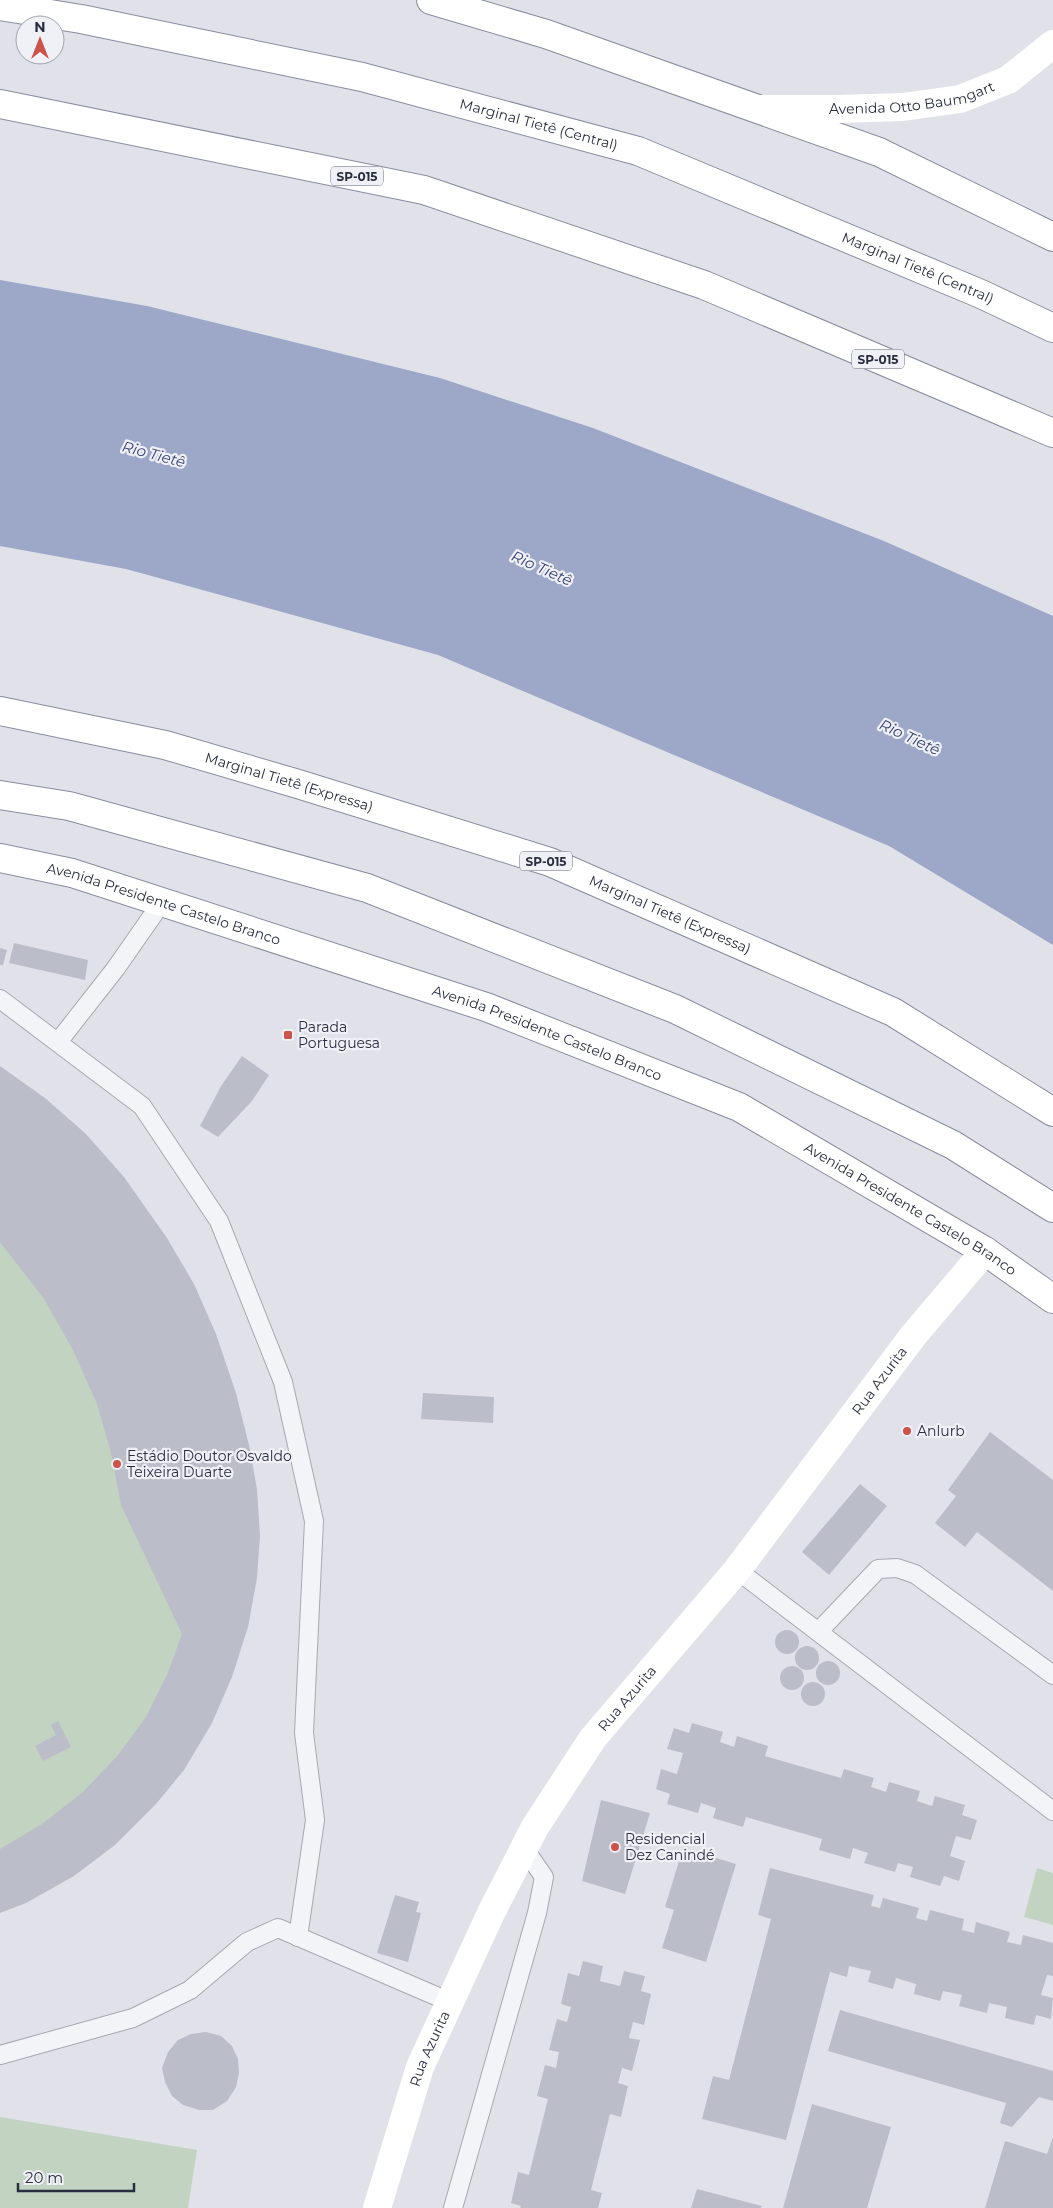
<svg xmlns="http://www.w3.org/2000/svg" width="1053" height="2208" font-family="Montserrat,sans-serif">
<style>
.green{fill:#c2d3c2}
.water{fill:#9da8c8}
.building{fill:#bbbdc9}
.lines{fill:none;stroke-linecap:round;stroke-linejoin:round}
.lane-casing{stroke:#a6a8b3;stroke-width:20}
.highway-casing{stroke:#888c9f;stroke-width:30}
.lane{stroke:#f3f4f7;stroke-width:18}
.secondary{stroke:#fff;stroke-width:28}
.highway{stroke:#fff;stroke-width:28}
.poi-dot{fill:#cb5349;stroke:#f0f1f7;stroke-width:2}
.labels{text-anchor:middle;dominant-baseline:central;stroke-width:4.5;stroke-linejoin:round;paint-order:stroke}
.shield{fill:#f0f1f7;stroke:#656877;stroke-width:1}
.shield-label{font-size:12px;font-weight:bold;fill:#292d40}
.street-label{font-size:14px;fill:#292d40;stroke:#f0f1f7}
.poi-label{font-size:14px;fill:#292d40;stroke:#f0f1f7;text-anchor:start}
.water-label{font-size:15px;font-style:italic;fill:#354273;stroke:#f0f1f7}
</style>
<rect width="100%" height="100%" fill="#e1e2e9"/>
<g class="green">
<path d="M0,1075l211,613 -211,212z"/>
<path d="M1037,1868l16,5v52l-29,-8z"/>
<path d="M0,2117l197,33 -9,58h-188z"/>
</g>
<path class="water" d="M0,280l147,26 293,72 153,50 291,113 169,75v329l-164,-99 -451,-191 -312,-86 -126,-23z"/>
<g class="building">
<path d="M14,943l74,17 -3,20 -76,-17z"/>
<path d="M0,948l7,2 -4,15h-3z"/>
<path d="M242,1056l27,19 -17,26 -34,36 -18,-11 21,-40z"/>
<path d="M0,1066l45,32 41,36 38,43 43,61 27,46 22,50 20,59 13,52 8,44 3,47 -3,42 -9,49 -16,50 -20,46 -28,47 -28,34 -41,41 -41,31 -48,27 -26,10v-64l42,-25 41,-32 35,-37 28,-38 21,-42 15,-41 -61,-129 -10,-52 -14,-49 -24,-54 -29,-51 -44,-57z"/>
<path d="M423,1393l71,4 -1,26 -72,-4z"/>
<path d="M990,1432l63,48v111l-76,-59 -12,15 -30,-24 21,-27 -8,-6z"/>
<path d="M860,1484l27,22 -58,69 -27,-23z"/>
<circle cx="787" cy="1642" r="12"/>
<circle cx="807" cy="1658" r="12"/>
<circle cx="828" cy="1673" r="12"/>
<circle cx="792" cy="1678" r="12"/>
<circle cx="813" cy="1694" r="12"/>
<path d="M58,1721l13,26 -28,14 -8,-15 21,-11 -5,-10z"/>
<path d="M692,1723l31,9 -3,10 14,5 3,-11 31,10 -3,10 76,22 3,-9 30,9 -3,9 15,5 3,-10 31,9 -3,10 15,5 3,-10 30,9 -3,10 15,5 -6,20 -15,-4 -6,20 15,5 -6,20 -15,-5 -4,10 -30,-9 3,-10 -15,-4 -3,9 -31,-9 4,-10 -15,-5 -3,11 -31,-9 3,-11 -76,-22 -3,10 -30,-9 3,-10 -15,-5 -3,10 -31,-9 3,-10 -14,-5 5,-20 16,5 6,-21 -16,-4 7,-21 15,5z"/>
<path d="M601,1800l49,13 -25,81 -43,-13z"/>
<path d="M683,1848l53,16 -30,98 -44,-14 12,-38 -9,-3z"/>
<path d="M770,1868l104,27 -3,11 9,2 3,-10 36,10 -3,10 11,3 3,-11 34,9 -2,11 12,3 2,-11 34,10 -3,10 14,3 2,-10 30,8v33l-6,-1 -6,20 12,3 -2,21 -15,-4 -2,10 -29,-7 2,-11 -18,-4 -2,10 -28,-7 3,-11 -19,-4 -3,10 -26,-7 2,-10 -20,-6 -3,11 -25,-7 3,-11 -22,-5 -2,11 -17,-5 -44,168 -84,-21 11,-43 16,4 42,-161 -13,-4z"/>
<path d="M395,1895l24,7 -3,10 5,1 -13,49 -31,-9z"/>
<path d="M583,1961l20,5 -3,15 20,5 4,-15 21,5 -4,15 10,3 -7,31 -11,-3 -4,16 11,2 -8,31 -10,-3 -4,15 10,3 -7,31 -11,-3 -19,76 11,3 -4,15h-78l1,-2 -10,-3 7,-31 11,3 19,-76 -11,-3 8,-31 11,3 3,-16 -10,-2 8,-31 10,3 4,-15 -10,-3 7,-31 11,3z"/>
<path d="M840,2010l213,61v30l-14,-4 -27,30 -12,-4 6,-20 -178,-52z"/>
<path d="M206,2032l15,4 11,10 6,13 1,14 -3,14 -9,14 -14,9h-14l-16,-5 -11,-9 -7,-14 -3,-14 6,-16 10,-12 13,-6z"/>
<path d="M812,2104l79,23 -24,81h-84z"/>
<path d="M1053,2137v71h-68l20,-67 42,13z"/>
<path d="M697,2189l65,17 -1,2h-70z"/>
</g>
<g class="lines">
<defs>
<g id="lane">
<path d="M0,999l142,107 77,115 64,161 31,139 -10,212 11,87 -17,117"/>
<path d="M58,1042l58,-74 46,-66"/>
<path d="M737,1570l316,241"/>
<path d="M818,1632l60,-63 19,-1 18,6 138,101"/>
<path d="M0,2055l133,-37 57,-28 57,-48 31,-14 172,74"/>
<path d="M453,2208l84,-295 7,-36 -20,-29"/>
</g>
<g id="highway">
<path d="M431,0l115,34 333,118 174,85"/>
<path id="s3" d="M0,6l81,13 281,58 276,74 343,143 72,34"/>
<path d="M0,104l424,86 280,95 349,148"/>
<path id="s4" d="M0,711l165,34 133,39 252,78 343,150 160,100"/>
<path d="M0,795l69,11 298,82 308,121 278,136 100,63"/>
<path id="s5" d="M0,858l72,15 414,134 253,100 246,144 68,48"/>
</g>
</defs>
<use href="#lane" class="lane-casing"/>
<use href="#highway" class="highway-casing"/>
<use href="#lane" class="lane"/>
<g class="secondary">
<path id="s1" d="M761,109h77l65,-2 57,-8 48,-19 45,-36"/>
<path id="s2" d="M377,2208l43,-141 71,-154 44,-86 58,-89 144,-168 176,-234 72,-85"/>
</g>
<use href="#highway" class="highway"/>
</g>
<g class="poi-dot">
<rect x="283" y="1030" width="10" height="10" rx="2.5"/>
<circle cx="907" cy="1431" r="5"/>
<circle cx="117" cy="1464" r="5"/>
<circle cx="615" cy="1847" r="5"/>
</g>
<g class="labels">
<g class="shield">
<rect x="331" y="166.5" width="52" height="19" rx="4"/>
<rect x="852" y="349.5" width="52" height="19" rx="4"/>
<rect x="520" y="851.5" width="52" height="19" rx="4"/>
</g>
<g class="shield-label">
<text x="357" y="176">SP-015</text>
<text x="878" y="359">SP-015</text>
<text x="546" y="861">SP-015</text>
</g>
<g class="street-label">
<text stroke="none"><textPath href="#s1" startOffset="152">Avenida Otto Baumgart</textPath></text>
<text stroke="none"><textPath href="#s3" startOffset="552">Marginal Tietê (Central)</textPath></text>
<text stroke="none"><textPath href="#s3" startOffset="958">Marginal Tietê (Central)</textPath></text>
<text stroke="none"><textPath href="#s4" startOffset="298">Marginal Tietê (Expressa)</textPath></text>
<text stroke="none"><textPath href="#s5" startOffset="170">Avenida Presidente Castelo Branco</textPath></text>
<text stroke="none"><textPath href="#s4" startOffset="702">Marginal Tietê (Expressa)</textPath></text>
<text stroke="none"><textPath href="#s5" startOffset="575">Avenida Presidente Castelo Branco</textPath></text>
<text stroke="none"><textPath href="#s5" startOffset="980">Avenida Presidente Castelo Branco</textPath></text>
<text stroke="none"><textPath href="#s2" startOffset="978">Rua Azurita</textPath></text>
<text stroke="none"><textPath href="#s2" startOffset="572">Rua Azurita</textPath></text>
<text stroke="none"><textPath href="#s2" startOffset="168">Rua Azurita</textPath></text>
</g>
<g class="poi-label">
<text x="298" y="1027">Parada<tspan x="298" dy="16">Portuguesa</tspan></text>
<text x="917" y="1431">Anlurb</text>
<text x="127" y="1456">Estádio Doutor Osvaldo<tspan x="127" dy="16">Teixeira Duarte</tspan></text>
<text x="625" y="1839">Residencial<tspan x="625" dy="16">Dez Canindé</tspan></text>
</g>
<g class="water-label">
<text transform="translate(154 454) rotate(15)">Rio Tietê</text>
<text transform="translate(542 568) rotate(24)">Rio Tietê</text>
<text transform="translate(910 737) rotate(25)">Rio Tietê</text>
</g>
</g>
<g transform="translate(40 40)"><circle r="24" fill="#f0f1f7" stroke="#a0a3ae"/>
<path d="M0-4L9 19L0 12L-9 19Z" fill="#cb5349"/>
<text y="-8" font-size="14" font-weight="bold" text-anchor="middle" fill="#292d40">N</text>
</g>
<path d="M18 2183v8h116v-8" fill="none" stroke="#292d40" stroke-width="2.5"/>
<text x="25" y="2183" font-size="15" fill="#292d40" stroke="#f0f1f7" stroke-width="4" paint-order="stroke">20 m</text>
</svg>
